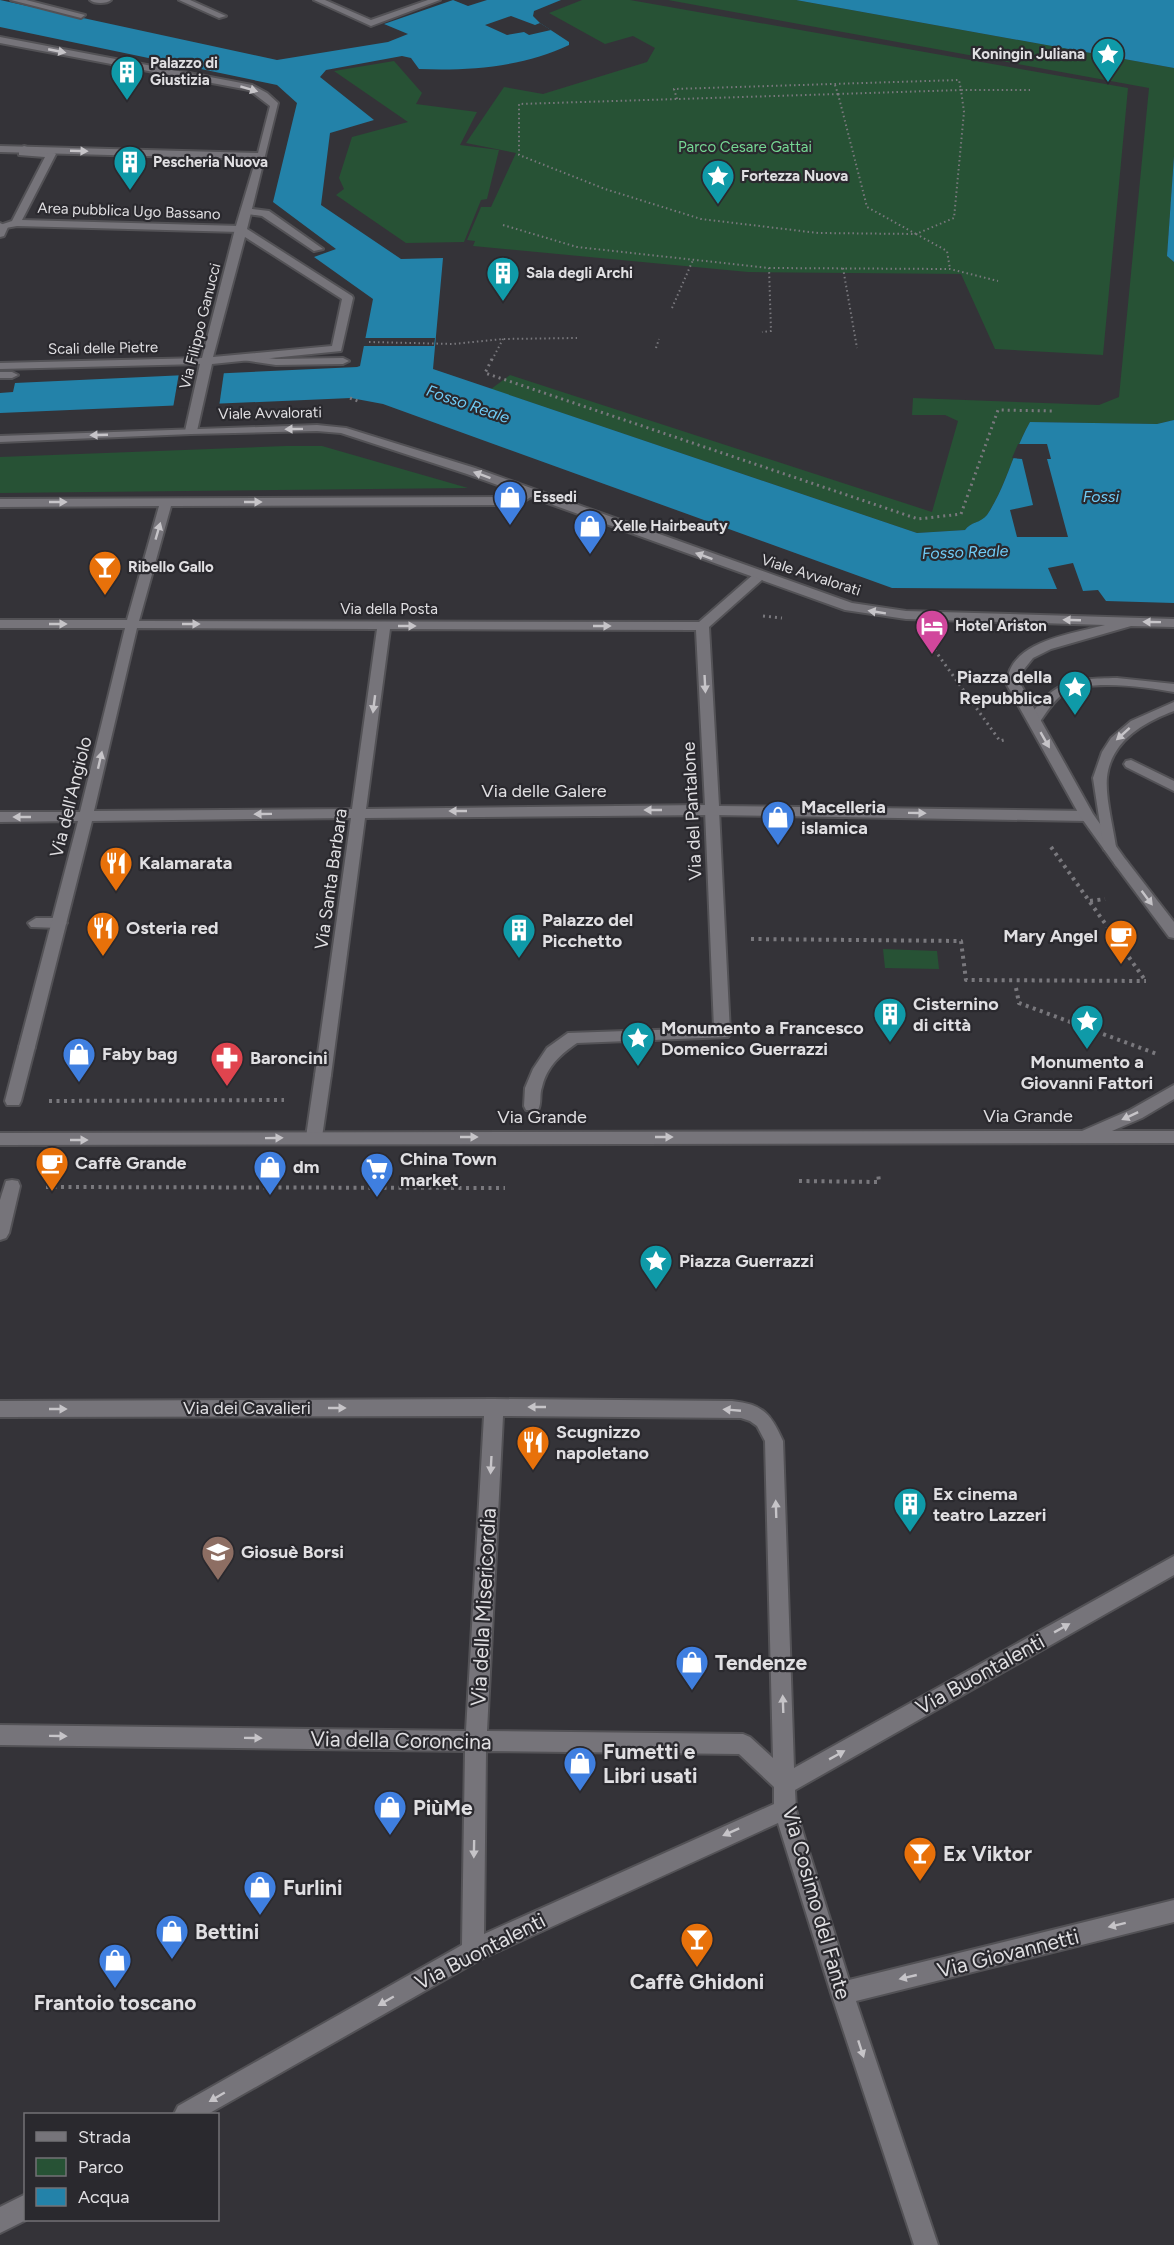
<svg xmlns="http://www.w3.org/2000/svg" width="1174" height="2245" font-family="Figtree,sans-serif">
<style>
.green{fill:#275235}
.water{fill:#2382a9}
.pier{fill:#343338}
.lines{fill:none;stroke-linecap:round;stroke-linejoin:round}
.service-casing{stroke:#535256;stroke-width:4}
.pedestrian-casing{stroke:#535256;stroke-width:4}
.minor-casing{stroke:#535256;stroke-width:4}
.tertiary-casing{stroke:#535256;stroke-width:4}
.secondary-casing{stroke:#535256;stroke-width:4}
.path-far2{stroke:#79787d;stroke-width:2;stroke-dasharray:1.5 3;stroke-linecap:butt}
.path-far1{stroke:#79787d;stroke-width:3;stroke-dasharray:2 4;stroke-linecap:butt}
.path{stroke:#79787d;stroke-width:4;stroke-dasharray:3 4.5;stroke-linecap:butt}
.service{fill:#76747a;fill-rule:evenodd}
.pedestrian{fill:#76747a;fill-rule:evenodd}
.minor{fill:#76747a;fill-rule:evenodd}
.tertiary{fill:#76747a;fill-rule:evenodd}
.secondary{fill:#76747a;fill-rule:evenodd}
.oneway{fill:#c6c4c8}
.labels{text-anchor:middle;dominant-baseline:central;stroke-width:4.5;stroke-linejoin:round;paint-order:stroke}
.far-poi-label{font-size:15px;font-weight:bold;fill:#e0dfe2;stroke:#2a292e;text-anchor:start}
.far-park-label{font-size:15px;fill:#76d794;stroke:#2a292e}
.far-street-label{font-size:15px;fill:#e0dfe2;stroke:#2a292e}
.far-water-label{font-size:16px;font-style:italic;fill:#70ccf7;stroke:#2a292e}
.poi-label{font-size:18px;font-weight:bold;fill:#e0dfe2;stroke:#2a292e;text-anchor:start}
.street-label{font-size:18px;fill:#e0dfe2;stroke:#2a292e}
.near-street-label{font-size:21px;fill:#e0dfe2;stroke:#2a292e}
.near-poi-label{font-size:21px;font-weight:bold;fill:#e0dfe2;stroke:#2a292e;text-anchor:start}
</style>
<rect width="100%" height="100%" fill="#343338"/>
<g class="green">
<path d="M582,0h48l498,88 -25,267 -108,-6 -34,-75 -213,-2 -275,-26 2,-5 -8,-1 14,-33h10l25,-54 -50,-10 38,-56 39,7 104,-32 8,-14 -22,-12 -28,8 -56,-31z"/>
<path d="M668,0h128l378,68v88l-7,100 7,6v158l-17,4 -127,-2c-17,30 -24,64 -43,93 -5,8 -17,7 -22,15l-48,3 -426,-144 19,-14 422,137 26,-91 -13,-6h-33l1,-17 186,7 20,-8 30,-309z"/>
<path d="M394,61l28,32 -6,11 61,8 -17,33 39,5 -12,49 -6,1 -17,42 -58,1 -70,-48 8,-6 -5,-11 13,-41 56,-15 -74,-51z"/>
<path d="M286,446h36l146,42 -468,5v-36z"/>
<path d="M883,949l54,2 2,18 -54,-1z"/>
</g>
<g class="water">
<path d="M0,0l277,60 111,-18 20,-8 -24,-10 69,-24 15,6 19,-6h74l-27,11 -1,5 7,7 29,19v3c-45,22 -100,26 -150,24l-8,-11 -9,-2 -76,14 -6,7 54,43 -44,13 -9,72 80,54 42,-1 -10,111 484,164 48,-3c5,-8 16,-7 22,-15 19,-28 26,-63 43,-93l127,2 17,-4v183l-68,-2 -8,-11 -15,1 -10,-28 -25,5 9,21 -165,-1 -509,-184 -32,-6 -351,15v-20l13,-1 2,-9 342,-16 3,-1 13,-67 -59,-42 22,-8 -63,-47 24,-99 -20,-18 -277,-58z"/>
<path d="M796,0h378v68z"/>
<path d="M1174,156v106l-7,-6z"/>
</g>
<g class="pier">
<path d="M511,16l24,9 5,-2 11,7 -22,5 -5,-3 -17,3 -22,-10z"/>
<path d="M363,338h72l-1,8h-73z"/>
<path d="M224,372l-5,35 -46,1 6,-35z"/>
<path d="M1018,444h29l4,15h-4l21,78h-51l-7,-27 23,-5 -11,-46 -10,-1z"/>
</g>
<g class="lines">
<defs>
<g id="service">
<path d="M90,0h21c-4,4 -17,4 -21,0z"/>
<path d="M245,208l24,3 54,38 -9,2 -52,-35 -21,-3v-4z"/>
<path d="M247,355l29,4 67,-1 6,3 -6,3 -67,1 -33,-5v-4z"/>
<path d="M0,372h12l6,3 -6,3h-12z"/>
<path d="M1117,678l57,6v8c-27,-5 -88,-14 -111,2 -10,7 -17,19 -24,29l-5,1 -7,-4c28,-40 43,-41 90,-42z"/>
<path d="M36,918h23l8,5 -8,5 -28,-1 -3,-4z"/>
</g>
<g id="pedestrian">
<path d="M11,0h15l59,15 -4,3z"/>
<path d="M24,146l3,1 1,3 23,1 5,3 -34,66 218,6 5,3 -5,3 -223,-6 -17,3v-4l12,-4 33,-64 -26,-2v-6z"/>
<path d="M1131,760l43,21v10l-48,-24 -2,-3 2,-3z"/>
<path d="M712,805l7,5 11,223 -2,4 -151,6c-16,11 -30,23 -35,44 -3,8 0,16 -4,23h-12l-2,-4 1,-18 8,-19 14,-21 21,-15 146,-5 -9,-218z"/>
<path d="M27,1041l6,2 2,4 -14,54 -2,4h-12l-2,-4 14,-54 2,-4z"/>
<path d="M323,1069l6,2 2,4 -9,62 -2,4 -6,2 -6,-2 -2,-4 9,-62 2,-4z"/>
</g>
<g id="minor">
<path d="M179,0h11l36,16 -7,2z"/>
<path d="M314,0h11l46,20 57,-20h12l-69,26z"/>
<path d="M0,37l252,48 15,8 11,10 -31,126 105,67 1,2 -12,53 -129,13 -15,67 -6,3 -6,-3 15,-67 -200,5v-6l202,-5 33,-129 21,-70 -256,-7v-6l258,7 12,-47 -21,-16 -249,-47zM245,237l97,62 -10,47 -119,11z"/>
<path d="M0,223l8,4 -4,9 -4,1z"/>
<path d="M530,488l6,4 -2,3 -16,10 -347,1 -32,115 560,1 56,-49 4,-1 6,4 -2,3 -54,48 10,179 368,5 7,5 -7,5 -375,-6 -347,3 -34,257 -2,4h-12l-2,-4 36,-257 -259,3 -57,226 -2,4h-12l-2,-4 59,-226 -78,1v-10h80l45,-184h-125v-8h127l32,-114 -159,1v-8l515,-2zM137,628l240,1 -25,180 -258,2zM390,629l306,1 9,175 -339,4z"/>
<path d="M12,1180l6,1 2,5 -11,47 -3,5 -6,2v-40l6,-19z"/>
<path d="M494,1399l238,2c31,3 39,13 51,40l11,327 380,-212v19l-379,215 1,20 53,170 325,-80v22l-318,79 82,244h-24l-83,-252 -53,-170 -297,136 -273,155h-34l4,-8 284,-161 3,-194 -465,-6v-20l466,6 18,-315 -484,1v-16zM503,1416l238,2 9,3 7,5 8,15 8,317 -23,-21 -7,-3 -256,-3zM486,1751l253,3 35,33v17l-290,130z"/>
<path d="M26,2194v26l-26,13v-26z"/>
</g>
<path id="tertiary" d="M317,425l29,3 129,40 377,135 54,8 268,8v8l-43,-1 -80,23 -18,9 -12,15v12l72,129 35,49 -7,5 -5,-2 -36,-50 -73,-131c0,-44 65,-51 98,-60l-199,-6 -61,-9 -378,-136 -126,-41 -24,-2 -126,3 -191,8v-6z"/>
<g id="secondary">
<path d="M1174,702v9c-30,11 -63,30 -67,66 -2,20 6,49 9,70l-2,3h-10l-11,-72 9,-26 9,-14 20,-17z"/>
<path d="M1121,858l5,2 48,62v16l-5,-1 -53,-71 -2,-3z"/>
<path d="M1174,1085v14l-32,19 -30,13h62v12l-1174,2v-12l1082,-2 48,-21z"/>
</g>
</defs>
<use href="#service" class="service-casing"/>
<use href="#pedestrian" class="pedestrian-casing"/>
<use href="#minor" class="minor-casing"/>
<use href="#tertiary" class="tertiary-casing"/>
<use href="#secondary" class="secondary-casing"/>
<g class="path-far2">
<path d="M835,85l3,9"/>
<path d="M838,94l29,113 49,27"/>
<path d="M838,94l-319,10v51l86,34 96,30 117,14 98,1"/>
<path d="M838,94l123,-4 3,22 -10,106 -38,16"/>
<path d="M677,99l-3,-10 285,-9 2,10h69"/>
<path d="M503,225l74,22 192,21 2,63 -9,1"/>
<path d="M916,234l31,17 3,18"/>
<path d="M769,268l181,1 48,12"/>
<path d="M843,268l14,80"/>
<path d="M672,308l21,-48"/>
<path d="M369,342l84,2 50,-5 74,-1"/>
<path d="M656,348l3,-9"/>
<path d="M492,360l11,-21"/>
</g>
<g class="path-far1">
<path d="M492,359l-7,14 433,146 43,-5 37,-104 55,1"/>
<path d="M350,398l10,4"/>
<path d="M763,616l19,2"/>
<path d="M931,645l69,96 7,-2"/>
</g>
<g class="path">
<path d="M1051,847l94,133"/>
<path d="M1090,901l15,-2"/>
<path d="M751,939l210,2 5,39 180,1"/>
<path d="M1016,988l3,15 138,51"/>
<path d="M49,1101l235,-1"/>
<path d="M799,1181l80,1 -1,-9"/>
<path d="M46,1187l459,1"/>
</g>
<use href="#service" class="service"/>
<use href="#pedestrian" class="pedestrian"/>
<use href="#minor" class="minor"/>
<use href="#tertiary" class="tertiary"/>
<use href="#secondary" class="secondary"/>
</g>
<defs><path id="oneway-solid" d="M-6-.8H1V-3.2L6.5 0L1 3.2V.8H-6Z" transform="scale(1.5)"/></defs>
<g class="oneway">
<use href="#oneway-solid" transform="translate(57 51) rotate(11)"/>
<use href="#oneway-solid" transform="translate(249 89) rotate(17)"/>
<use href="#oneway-solid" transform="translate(79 151) rotate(2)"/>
<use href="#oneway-solid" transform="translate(294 429) rotate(179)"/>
<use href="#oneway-solid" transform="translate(99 435) rotate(178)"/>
<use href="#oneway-solid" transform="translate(482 475) rotate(-160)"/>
<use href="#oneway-solid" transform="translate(58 502)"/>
<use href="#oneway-solid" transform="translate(253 502)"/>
<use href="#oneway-solid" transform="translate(158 531) rotate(-74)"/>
<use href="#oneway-solid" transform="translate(704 556) rotate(-160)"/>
<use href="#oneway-solid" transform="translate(877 612) rotate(-171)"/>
<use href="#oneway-solid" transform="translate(1072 620) rotate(-178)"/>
<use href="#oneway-solid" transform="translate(1152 622) rotate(-179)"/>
<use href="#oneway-solid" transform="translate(58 624)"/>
<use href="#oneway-solid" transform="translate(191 624)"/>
<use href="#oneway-solid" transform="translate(407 626)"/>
<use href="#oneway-solid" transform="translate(602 626)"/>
<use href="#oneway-solid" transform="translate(705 684) rotate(87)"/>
<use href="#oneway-solid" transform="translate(374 704) rotate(97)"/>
<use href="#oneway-solid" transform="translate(1123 734) rotate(138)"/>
<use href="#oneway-solid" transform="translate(1045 740) rotate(60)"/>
<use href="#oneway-solid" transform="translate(100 760) rotate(-77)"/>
<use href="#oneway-solid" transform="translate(653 810) rotate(180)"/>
<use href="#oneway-solid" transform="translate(458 811) rotate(180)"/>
<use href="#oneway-solid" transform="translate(917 813) rotate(1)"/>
<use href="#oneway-solid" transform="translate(263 814) rotate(179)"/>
<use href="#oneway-solid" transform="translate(22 817) rotate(-180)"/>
<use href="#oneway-solid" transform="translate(1147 898) rotate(53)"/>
<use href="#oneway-solid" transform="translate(1130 1116) rotate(155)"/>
<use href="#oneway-solid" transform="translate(469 1137)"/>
<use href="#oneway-solid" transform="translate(664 1137)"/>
<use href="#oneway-solid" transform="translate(274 1138) rotate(-1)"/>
<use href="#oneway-solid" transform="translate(79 1140)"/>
<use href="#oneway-solid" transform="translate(537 1407) rotate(-180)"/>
<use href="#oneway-solid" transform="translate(337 1408)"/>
<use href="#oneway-solid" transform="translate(58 1409)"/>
<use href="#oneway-solid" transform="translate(732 1410) rotate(-175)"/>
<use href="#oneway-solid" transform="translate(491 1465) rotate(93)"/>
<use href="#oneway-solid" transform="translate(776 1509) rotate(-92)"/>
<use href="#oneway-solid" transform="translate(1062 1628) rotate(-29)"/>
<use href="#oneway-solid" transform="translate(783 1704) rotate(-92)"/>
<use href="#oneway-solid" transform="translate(58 1736) rotate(1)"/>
<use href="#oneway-solid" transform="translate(253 1738) rotate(1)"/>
<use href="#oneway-solid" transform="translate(837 1755) rotate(-29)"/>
<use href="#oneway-solid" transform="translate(731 1832) rotate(156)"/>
<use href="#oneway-solid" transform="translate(474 1849) rotate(91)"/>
<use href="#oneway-solid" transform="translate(1117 1925) rotate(166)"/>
<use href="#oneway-solid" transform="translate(908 1977) rotate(167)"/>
<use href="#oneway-solid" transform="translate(386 2001) rotate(150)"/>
<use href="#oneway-solid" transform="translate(861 2049) rotate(72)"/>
<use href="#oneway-solid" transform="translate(217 2097) rotate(150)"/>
</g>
<defs>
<symbol id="sight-pin" viewBox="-11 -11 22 30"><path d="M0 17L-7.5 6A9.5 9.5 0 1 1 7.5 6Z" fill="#0f9aa8" stroke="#2a292e"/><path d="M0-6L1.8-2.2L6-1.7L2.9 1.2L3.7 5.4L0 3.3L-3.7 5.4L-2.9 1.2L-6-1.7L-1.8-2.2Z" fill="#fff"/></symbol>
<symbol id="building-pin" viewBox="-11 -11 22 30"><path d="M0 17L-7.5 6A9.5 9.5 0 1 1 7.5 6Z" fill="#0f9aa8" stroke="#2a292e"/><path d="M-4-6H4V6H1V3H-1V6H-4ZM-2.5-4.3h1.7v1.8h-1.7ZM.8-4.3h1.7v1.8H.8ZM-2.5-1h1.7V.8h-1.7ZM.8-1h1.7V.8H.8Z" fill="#fff"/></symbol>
<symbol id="shop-pin" viewBox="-11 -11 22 30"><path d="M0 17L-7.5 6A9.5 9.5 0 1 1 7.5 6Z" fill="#3f7fe0" stroke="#2a292e"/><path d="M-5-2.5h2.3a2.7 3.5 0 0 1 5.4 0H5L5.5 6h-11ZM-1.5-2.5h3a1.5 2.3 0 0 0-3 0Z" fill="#fff"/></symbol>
<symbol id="bar-pin" viewBox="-11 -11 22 30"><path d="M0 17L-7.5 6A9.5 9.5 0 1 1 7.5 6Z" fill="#e8710a" stroke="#2a292e"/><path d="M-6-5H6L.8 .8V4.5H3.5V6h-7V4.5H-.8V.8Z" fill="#fff"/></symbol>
<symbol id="hotel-pin" viewBox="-11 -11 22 30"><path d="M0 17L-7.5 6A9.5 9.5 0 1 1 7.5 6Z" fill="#d1479c" stroke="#2a292e"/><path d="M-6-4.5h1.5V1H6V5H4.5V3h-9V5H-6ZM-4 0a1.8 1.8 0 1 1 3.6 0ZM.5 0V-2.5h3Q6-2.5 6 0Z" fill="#fff"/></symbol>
<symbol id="restaurant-pin" viewBox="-11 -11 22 30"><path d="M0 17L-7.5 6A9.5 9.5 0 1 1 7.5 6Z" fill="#e8710a" stroke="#2a292e"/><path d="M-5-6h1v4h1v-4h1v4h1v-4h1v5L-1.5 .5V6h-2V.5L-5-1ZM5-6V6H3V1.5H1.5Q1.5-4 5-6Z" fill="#fff"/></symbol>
<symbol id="cafe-pin" viewBox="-11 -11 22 30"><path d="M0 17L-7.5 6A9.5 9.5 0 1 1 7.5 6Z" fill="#e8710a" stroke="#2a292e"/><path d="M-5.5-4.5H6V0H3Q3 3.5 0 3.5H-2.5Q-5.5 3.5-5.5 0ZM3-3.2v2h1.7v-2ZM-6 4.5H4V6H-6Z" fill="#fff"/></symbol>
<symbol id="pharmacy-pin" viewBox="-11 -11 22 30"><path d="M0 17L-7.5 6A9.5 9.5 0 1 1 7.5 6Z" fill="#e0444e" stroke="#2a292e"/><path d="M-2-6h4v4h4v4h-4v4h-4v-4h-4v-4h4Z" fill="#fff"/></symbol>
<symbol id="supermarket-pin" viewBox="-11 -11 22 30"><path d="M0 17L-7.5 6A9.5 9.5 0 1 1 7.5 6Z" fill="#3f7fe0" stroke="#2a292e"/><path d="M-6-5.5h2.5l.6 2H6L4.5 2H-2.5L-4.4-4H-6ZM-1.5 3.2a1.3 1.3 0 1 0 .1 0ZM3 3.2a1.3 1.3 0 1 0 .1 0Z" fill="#fff"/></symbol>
<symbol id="school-pin" viewBox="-11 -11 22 30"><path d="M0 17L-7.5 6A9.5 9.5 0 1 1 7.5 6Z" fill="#8d6e63" stroke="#2a292e"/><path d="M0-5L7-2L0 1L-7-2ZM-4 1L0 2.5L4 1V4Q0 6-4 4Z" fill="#fff"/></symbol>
</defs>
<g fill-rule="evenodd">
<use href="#sight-pin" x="1089" y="35" width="38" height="52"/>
<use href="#building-pin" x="108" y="53" width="38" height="52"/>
<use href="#building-pin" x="111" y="143" width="38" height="52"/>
<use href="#sight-pin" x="699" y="157" width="38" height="52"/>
<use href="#building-pin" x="484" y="254" width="38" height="52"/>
<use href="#shop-pin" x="491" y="478" width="38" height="52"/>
<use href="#shop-pin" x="571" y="507" width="38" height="52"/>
<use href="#bar-pin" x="86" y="548" width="38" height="52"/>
<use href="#hotel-pin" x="913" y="607" width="38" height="52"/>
<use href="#sight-pin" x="1056" y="668" width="38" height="52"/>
<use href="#shop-pin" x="759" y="798" width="38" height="52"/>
<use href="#restaurant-pin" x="97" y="844" width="38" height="52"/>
<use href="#restaurant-pin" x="84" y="909" width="38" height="52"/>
<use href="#building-pin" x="500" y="911" width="38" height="52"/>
<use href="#cafe-pin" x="1102" y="917" width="38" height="52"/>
<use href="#building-pin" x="871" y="995" width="38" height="52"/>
<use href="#sight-pin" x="1068" y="1002" width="38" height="52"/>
<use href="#sight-pin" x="619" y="1019" width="38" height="52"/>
<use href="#shop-pin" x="60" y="1035" width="38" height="52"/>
<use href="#pharmacy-pin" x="208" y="1039" width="38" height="52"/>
<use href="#cafe-pin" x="33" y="1144" width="38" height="52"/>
<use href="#shop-pin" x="251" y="1148" width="38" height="52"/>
<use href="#supermarket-pin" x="358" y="1150" width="38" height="52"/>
<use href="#sight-pin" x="637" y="1242" width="38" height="52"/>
<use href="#restaurant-pin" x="514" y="1423" width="38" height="52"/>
<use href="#building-pin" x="891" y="1485" width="38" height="52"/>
<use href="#school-pin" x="199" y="1533" width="38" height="52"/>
<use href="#shop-pin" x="673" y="1643" width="38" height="52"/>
<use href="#shop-pin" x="561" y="1744" width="38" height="52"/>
<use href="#shop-pin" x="371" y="1788" width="38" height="52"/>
<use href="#bar-pin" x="901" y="1834" width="38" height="52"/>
<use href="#shop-pin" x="241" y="1868" width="38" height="52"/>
<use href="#shop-pin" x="153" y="1912" width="38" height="52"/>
<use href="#bar-pin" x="678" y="1920" width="38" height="52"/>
<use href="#shop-pin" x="96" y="1941" width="38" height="52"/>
</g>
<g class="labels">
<g class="far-poi-label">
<text x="1085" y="54" text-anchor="end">Koningin Juliana</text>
<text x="150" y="63">Palazzo di<tspan x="150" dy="17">Giustizia</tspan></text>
<text x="153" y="162">Pescheria Nuova</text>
<text x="741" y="176">Fortezza Nuova</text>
<text x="526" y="273">Sala degli Archi</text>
<text x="533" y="497">Essedi</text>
<text x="613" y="526">Xelle Hairbeauty</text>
<text x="128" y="567">Ribello Gallo</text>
<text x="955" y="626">Hotel Ariston</text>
</g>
<g class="far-park-label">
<text x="745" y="147">Parco Cesare Gattai</text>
</g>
<g class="far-street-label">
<text transform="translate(129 211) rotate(2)">Area pubblica Ugo Bassano</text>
<text transform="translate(200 326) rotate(-76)">Via Filippo Ganucci</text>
<text transform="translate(103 348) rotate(-1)">Scali delle Pietre</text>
<text transform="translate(270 413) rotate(-1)">Viale Avvalorati</text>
<text transform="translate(811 575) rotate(18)">Viale Avvalorati</text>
<text x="389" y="609">Via della Posta</text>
</g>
<g class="far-water-label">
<text transform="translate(468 404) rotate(19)">Fosso Reale</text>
<text x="1101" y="496">Fossi</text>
<text transform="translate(965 552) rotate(-2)">Fosso Reale</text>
</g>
<g class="poi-label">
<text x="1052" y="677" text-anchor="end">Piazza della<tspan x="1052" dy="21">Repubblica</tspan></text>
<text x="801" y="807">Macelleria<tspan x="801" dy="21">islamica</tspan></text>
<text x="139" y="863">Kalamarata</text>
<text x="542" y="920">Palazzo del<tspan x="542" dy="21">Picchetto</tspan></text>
<text x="126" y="928">Osteria red</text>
<text x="1098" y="936" text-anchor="end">Mary Angel</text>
<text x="913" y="1004">Cisternino<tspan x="913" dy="21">di città</tspan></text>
<text x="661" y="1028">Monumento a Francesco<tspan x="661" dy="21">Domenico Guerrazzi</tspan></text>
<text x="102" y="1054">Faby bag</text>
<text x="250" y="1058">Baroncini</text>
<text x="1087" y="1062" text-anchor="middle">Monumento a<tspan x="1087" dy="21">Giovanni Fattori</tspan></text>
<text x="400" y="1159">China Town<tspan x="400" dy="21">market</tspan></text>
<text x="75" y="1163">Caffè Grande</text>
<text x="293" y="1167">dm</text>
<text x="679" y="1261">Piazza Guerrazzi</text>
<text x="556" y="1432">Scugnizzo<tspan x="556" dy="21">napoletano</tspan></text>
<text x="933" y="1494">Ex cinema<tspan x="933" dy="21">teatro Lazzeri</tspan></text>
<text x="241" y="1552">Giosuè Borsi</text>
</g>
<g class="street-label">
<text x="544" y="791">Via delle Galere</text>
<text transform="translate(71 797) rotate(-76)">Via dell'Angiolo</text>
<text transform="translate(692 811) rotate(-93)">Via del Pantalone</text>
<text transform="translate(331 879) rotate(-82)">Via Santa Barbara</text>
<text x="1028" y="1116">Via Grande</text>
<text x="542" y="1117">Via Grande</text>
<text x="247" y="1408">Via dei Cavalieri</text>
</g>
<g class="near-street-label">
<text transform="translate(483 1607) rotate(-87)">Via della Misericordia</text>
<text transform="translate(980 1674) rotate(-29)">Via Buontalenti</text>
<text transform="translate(401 1740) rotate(1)">Via della Coroncina</text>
<text transform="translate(817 1903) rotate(74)">Via Cosimo del Fante</text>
<text transform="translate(480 1951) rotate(-27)">Via Buontalenti</text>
<text transform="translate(1008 1953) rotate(-14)">Via Giovannetti</text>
</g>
<g class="near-poi-label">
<text x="715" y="1662">Tendenze</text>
<text x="603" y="1751">Fumetti e<tspan x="603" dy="24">Libri usati</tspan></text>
<text x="413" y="1807">PiùMe</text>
<text x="943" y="1853">Ex Viktor</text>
<text x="283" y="1887">Furlini</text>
<text x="195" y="1931">Bettini</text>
<text x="697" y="1981" text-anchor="middle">Caffè Ghidoni</text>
<text x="115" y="2002" text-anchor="middle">Frantoio toscano</text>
</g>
</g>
<rect x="24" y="2113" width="195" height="108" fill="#2a292e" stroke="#737276" stroke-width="1.5"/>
<rect x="36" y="2132" width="30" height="9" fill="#76747a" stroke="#737276" stroke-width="1.5"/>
<text x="78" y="2143" font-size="18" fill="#e0dfe2">Strada</text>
<rect x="36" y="2158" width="30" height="18" fill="#275235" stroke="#737276" stroke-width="1.5"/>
<text x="78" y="2173" font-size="18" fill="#e0dfe2">Parco</text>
<rect x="36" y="2188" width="30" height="18" fill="#2382a9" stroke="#737276" stroke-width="1.5"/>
<text x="78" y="2203" font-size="18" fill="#e0dfe2">Acqua</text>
</svg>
